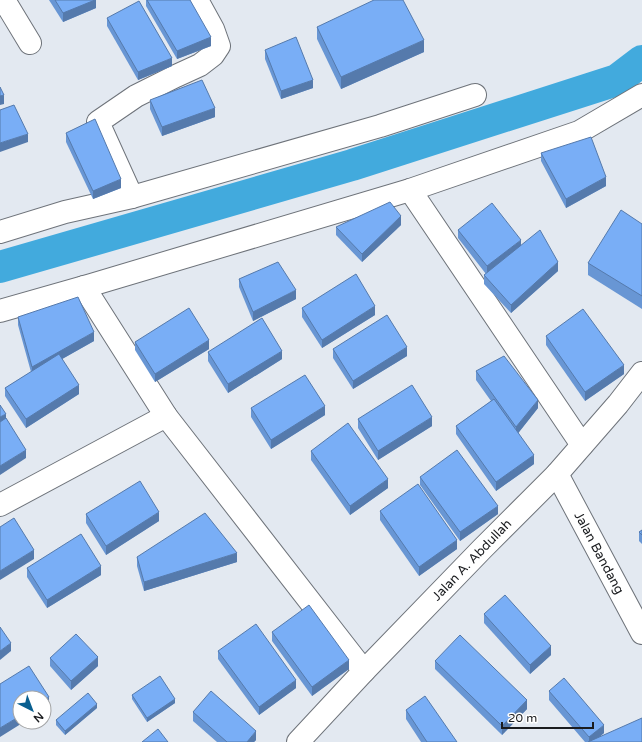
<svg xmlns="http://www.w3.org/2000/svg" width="642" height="742" font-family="'Varela Round',sans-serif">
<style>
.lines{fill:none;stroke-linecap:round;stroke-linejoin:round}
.canal{stroke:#42aadd;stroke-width:32}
.minor-casing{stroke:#6e737a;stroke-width:24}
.minor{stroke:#fff;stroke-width:22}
.wall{fill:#6896d4}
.shaded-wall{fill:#557aac}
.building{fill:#79aef6;stroke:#557aac}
.labels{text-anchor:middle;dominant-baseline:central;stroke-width:3;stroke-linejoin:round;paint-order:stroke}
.street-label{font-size:13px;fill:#1a1c1f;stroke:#fff}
</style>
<rect width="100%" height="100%" fill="#e3e9f1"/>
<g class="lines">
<path class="canal" d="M0,267l352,-102 265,-85 25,-19"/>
<defs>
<g id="minor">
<path d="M4,0l26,43"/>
<path d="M410,190l172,255"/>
<path d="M132,197l-34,-75 38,-26 40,-20 24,-11 13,-10 6,-9 -6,-17 -16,-29"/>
<path d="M0,232l65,-20 67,-15 248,-71 95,-31"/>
<path d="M84,287l82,129 198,255"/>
<path d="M0,311l91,-26 319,-95 169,-58 63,-37"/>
<path d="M557,474l85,159"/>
<path d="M0,505l166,-89"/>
<path d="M298,742l66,-71 118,-122 75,-75 61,-70 24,-31"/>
</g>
</defs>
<use href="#minor" class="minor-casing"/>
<use href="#minor" class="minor"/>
</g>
<g class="wall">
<path d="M49,0h47v8l-33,14z"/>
<path d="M146,0h44l21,46 -34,13 -31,-53z"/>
<path d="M107,18l65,48 -34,14 -31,-54z"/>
<path d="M317,27l107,25 -83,37 -24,-50z"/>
<path d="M265,50l48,38 -32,11 -16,-40z"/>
<path d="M150,100l65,17 -53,19 -12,-27z"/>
<path d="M66,133l55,55 -28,11 -27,-57z"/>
<path d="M541,153l65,33 -40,22 -25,-47z"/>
<path d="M642,224v85l-54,-34v-12z"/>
<path d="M401,225l-39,37 -26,-27v-8z"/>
<path d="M458,230l63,16 37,25 -47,42 -27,-29v-9l2,-1 -28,-36z"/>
<path d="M239,279l57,20 -43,22 -14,-34z"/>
<path d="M302,308l73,7 -53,33 -20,-31z"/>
<path d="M18,317l76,24 -32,18 17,35 -53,34 -21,-32v-8l26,-16 -13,-47z"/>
<path d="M546,336l78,38 -39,27 -39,-56z"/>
<path d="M135,342l74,7 -54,33 -20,-32z"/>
<path d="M333,349l74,7 -54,33 -20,-31z"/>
<path d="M208,352l74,7 -54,34 -20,-32z"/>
<path d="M476,371l62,37 -20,25 16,31 -38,27 -40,-57v-8l35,-25 -15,-21z"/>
<path d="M251,408l74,7 -54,34 -20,-32z"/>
<path d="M358,419l74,7 -54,34 -20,-32z"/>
<path d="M311,451l77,37 -38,27 -39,-55z"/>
<path d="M420,477l78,37 -38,27 -40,-56z"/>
<path d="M380,511l77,38 -38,27 -39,-56z"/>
<path d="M86,514l73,7 -53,34 -20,-32z"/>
<path d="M642,530v14l-3,-3v-9z"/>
<path d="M137,557l100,5 -93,29 -7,-25z"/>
<path d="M27,568l74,7 -54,33 -20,-31z"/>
<path d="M484,614l67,41 -21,19 -46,-51z"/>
<path d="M272,632l77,37 -37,27 -40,-55z"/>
<path d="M218,651l78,37 -37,27 -41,-56z"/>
<path d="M50,658l48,8 -27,24 -21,-24z"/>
<path d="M435,661l92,48 -25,26 -67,-66z"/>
<path d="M549,691l55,42 -5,4 43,5h-57l-36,-42z"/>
<path d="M132,695l43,8 -28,19 -15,-23z"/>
<path d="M97,708l-32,27 -9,-10v-5z"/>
<path d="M406,710l51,32h-36l-15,-23z"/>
<path d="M193,712l63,28 -2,2h-37l-24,-21z"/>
</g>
<g class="shaded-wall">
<path d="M95,0h1v8l-33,14v-9z"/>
<path d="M211,37v9l-34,13v-8z"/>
<path d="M424,40v12l-83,37v-12z"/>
<path d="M172,58v8l-34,14v-8z"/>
<path d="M313,80v8l-32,11v-8z"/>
<path d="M4,95v9l-4,1v-9z"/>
<path d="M215,108v9l-53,19v-9z"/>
<path d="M28,134v8l-28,10v-9z"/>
<path d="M606,177v9l-40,22v-9z"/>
<path d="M121,179v9l-28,11v-8z"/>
<path d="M401,216v9l-39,37v-8z"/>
<path d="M521,240v8l-34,27v-9z"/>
<path d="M558,262v9l-47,42v-8z"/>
<path d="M296,290v9l-43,22v-9z"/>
<path d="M375,306v9l-53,33v-8z"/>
<path d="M94,332v9l-62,35v-9z"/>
<path d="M209,340v9l-54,33v-8z"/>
<path d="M407,347v9l-54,33v-8z"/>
<path d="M282,351v8l-54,34v-9z"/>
<path d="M624,365v9l-39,27v-9z"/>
<path d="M79,385v9l-53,34v-9z"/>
<path d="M538,400v8l-22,28v-9z"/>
<path d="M325,406v9l-54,34v-9z"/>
<path d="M6,414v8l-6,4v-9z"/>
<path d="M432,417v9l-54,34v-9z"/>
<path d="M26,450v8l-26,17v-9z"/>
<path d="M534,455v9l-38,27v-9z"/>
<path d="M388,479v9l-38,27v-9z"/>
<path d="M498,506v8l-38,27v-9z"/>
<path d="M159,512v9l-53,34v-9z"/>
<path d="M457,540v9l-38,27v-9z"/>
<path d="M34,550v9l-34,21v-9z"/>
<path d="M237,553v9l-93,29v-9z"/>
<path d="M101,566v9l-54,33v-8z"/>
<path d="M11,643v8l-11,9v-9z"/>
<path d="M551,646v9l-21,19v-9z"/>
<path d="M98,657v9l-27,24v-9z"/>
<path d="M349,660v9l-37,27v-9z"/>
<path d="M296,680v8l-37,27v-8z"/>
<path d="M49,697v9l-5,3v-9z"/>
<path d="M175,699v4l-28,19v-4z"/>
<path d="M527,700v9l-25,26v-9z"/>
<path d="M97,704v4l-32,27v-4z"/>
<path d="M20,716v6h4l-24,15v-9z"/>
<path d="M604,725v8l-10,9h-5v-5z"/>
<path d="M256,731v9l-2,2h-7z"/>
</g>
<g class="building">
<path d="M55,0h40l-32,13z"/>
<path d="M147,0h43l21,37 -34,14z"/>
<path d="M374,0h29l21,40 -83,37 -24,-50z"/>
<path d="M139,1l33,57 -34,14 -31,-54z"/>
<path d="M296,37l17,43 -32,11 -16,-41z"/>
<path d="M202,80l13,28 -53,19 -12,-27z"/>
<path d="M0,87l4,8 -4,1z"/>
<path d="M14,105l14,29 -28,9v-33z"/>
<path d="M95,119l26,60 -28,12 -27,-58z"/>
<path d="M591,137l15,40 -40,22 -25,-46z"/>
<path d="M390,202l11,14 -39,38 -26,-27z"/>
<path d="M492,203l29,37 -34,26 -29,-36z"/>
<path d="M621,210l21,14v72l-54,-33z"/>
<path d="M540,230l18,32 -47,43 -27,-30z"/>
<path d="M278,262l18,28 -43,22 -14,-33z"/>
<path d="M356,274l19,32 -53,34 -20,-32z"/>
<path d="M78,297l16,35 -62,35 -14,-50z"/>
<path d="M189,308l20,32 -54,34 -20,-32z"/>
<path d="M583,309l41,56 -39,27 -39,-56z"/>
<path d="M387,315l20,32 -54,34 -20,-32z"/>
<path d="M262,318l20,33 -54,33 -20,-32z"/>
<path d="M59,354l20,31 -53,34 -21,-31z"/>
<path d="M504,356l34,44 -22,27 -40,-56z"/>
<path d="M305,375l20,31 -54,34 -20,-32z"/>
<path d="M412,385l20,32 -54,34 -20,-32z"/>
<path d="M494,399l40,56 -38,27 -40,-56z"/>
<path d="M0,405l6,9 -6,3z"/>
<path d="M6,418l20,32 -26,16v-44z"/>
<path d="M348,423l40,56 -38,27 -39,-55z"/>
<path d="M457,450l41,56 -38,26 -40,-55z"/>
<path d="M140,481l19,31 -53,34 -20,-32z"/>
<path d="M418,484l39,56 -38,27 -39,-56z"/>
<path d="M205,513l32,40 -93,29 -7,-25z"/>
<path d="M14,518l20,32 -34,21v-44z"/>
<path d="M642,530v5l-3,-3z"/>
<path d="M81,534l20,32 -54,34 -20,-32z"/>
<path d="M505,595l46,51 -21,19 -46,-51z"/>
<path d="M309,605l40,55 -37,27 -40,-55z"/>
<path d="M256,624l40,56 -37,27 -41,-56z"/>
<path d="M0,627l11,16 -11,8z"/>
<path d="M76,634l22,23 -27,24 -21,-23z"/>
<path d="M460,635l67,65 -25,26 -67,-65z"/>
<path d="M29,666l20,31 -5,3v-2h-24v18l-20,12v-44z"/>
<path d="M160,676l15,23 -28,19 -15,-23z"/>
<path d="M564,678l40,47 -15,12 -40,-46z"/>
<path d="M211,691l45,40 -9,11h-20l-34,-30z"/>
<path d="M88,693l9,11 -32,27 -9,-11z"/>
<path d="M425,696l32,46h-30l-21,-32z"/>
<path d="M642,718v24h-54z"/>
<path d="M158,729l10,13h-26z"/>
</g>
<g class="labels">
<g class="street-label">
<text transform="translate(599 553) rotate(62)">Jalan Bandang</text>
<text transform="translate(472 560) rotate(-46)">Jalan A. Abdullah</text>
</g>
</g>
<g transform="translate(32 710) rotate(138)"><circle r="19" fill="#ffffff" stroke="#a3a4a5"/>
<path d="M0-3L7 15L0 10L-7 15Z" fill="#095f90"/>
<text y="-6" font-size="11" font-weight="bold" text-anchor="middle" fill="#1a1c1f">N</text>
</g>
<path d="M502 722v6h91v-6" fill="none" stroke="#1a1c1f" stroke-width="2"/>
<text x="508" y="722" font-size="12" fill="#1a1c1f" stroke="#ffffff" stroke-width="3" paint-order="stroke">20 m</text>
</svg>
